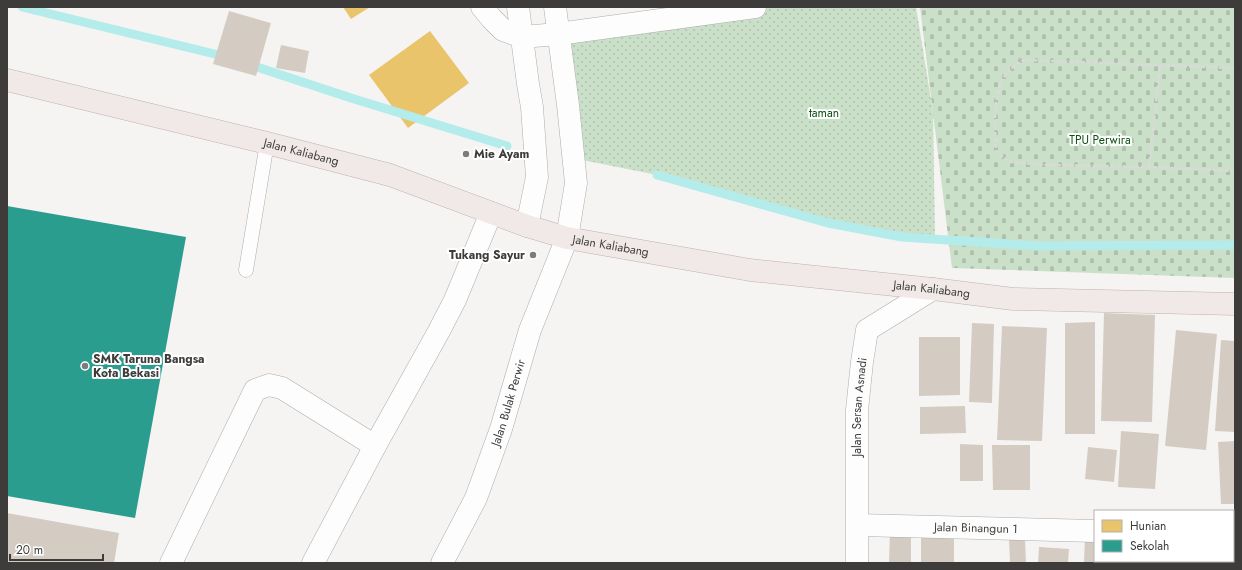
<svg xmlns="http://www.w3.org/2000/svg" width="1242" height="570" font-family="Jost,sans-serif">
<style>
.cemetery{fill:url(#cemetery-stones)}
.park{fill:url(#park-dots)}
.homes{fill:#e9c46a}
.schools{fill:#2a9d8f}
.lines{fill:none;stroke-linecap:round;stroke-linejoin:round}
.stream{stroke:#b4ecec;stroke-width:9}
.building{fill:#d4ccc2}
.lane-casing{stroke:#adacaa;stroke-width:15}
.street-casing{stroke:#adacaa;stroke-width:23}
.primary-casing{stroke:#bfb1ad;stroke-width:23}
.path{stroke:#dbdada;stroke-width:2.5;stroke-dasharray:4 2;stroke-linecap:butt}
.lane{stroke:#fefdfd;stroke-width:14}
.street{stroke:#fefdfd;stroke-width:22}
.primary{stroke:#f1e9e7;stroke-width:22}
.poi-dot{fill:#7e7c7a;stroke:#fff;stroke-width:1.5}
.labels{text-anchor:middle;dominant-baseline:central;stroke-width:4;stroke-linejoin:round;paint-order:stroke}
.park-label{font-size:12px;fill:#125015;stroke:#fff}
.street-label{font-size:12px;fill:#3d3c3a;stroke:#fff}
.poi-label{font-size:12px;font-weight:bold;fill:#3d3c3a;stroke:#fff;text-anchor:start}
</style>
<defs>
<pattern id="cemetery-stones" width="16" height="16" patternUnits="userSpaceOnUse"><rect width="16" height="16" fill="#cbe0c8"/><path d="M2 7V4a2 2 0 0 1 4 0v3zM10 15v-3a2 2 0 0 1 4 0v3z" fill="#afc1ad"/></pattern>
<pattern id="park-dots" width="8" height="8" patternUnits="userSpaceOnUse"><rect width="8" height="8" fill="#cbe0c8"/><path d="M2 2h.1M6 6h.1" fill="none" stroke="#afc1ad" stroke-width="1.8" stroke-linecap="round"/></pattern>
</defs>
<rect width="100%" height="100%" fill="#f6f4f2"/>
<path class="cemetery" d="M920,7h315v271l-283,-10z"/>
<path class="park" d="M755,7h161l17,105 2,127 -33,-2 -74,-14 -171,-48 -80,-16 -19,-125z"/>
<g class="homes">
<path d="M343,7h27l-19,12z"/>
<path d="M430,31l39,52 -61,45 -39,-53z"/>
</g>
<path class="schools" d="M7,206l179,31 -51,281 -128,-22z"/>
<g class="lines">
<g class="stream">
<path d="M22,7l205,50"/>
<path d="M248,64l103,34 156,48"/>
<path d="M657,175l171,48 74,14 137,9 196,-1"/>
</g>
</g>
<g class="building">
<path d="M229,11l42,12 -15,53 -43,-12z"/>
<path d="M281,45l28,6 -4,22 -29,-5z"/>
<path d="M1104,313l51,2 -3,107 -51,-1z"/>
<path d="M1095,322v112h-30v-111z"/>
<path d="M972,323l22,1 -2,79 -23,-1z"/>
<path d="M1002,326l45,2 -5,113 -45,-1z"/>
<path d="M1176,330l41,4 -11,116 -41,-4z"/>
<path d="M919,337h41v58l-41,1z"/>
<path d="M1221,340l14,1v91l-20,-1z"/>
<path d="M965,406l1,27 -46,1v-27z"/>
<path d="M1121,431l38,3 -4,55 -37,-2z"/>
<path d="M1235,441v63h-14l-3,-62z"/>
<path d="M960,444l23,1v36h-23z"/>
<path d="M992,445h38v45h-37z"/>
<path d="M1088,447l29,3 -3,32 -29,-3z"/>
<path d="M7,513l112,20 -5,30h-107z"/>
<path d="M890,530h21v33h-22z"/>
<rect x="921" y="531" width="33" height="32"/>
<path d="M1085,537h10v24h22v2h-33z"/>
<path d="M1009,539h16l1,24h-16z"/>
<path d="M1233,539l2,1v23h-12l1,-2h9z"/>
<path d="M1039,547l30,2 -1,14h-30z"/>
<rect x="1152" y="561" width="39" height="2"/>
</g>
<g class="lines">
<defs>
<path id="lane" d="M246,270l21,-127"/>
<g id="street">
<path d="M482,7l10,12 11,11 19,7 36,-3 197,-27"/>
<path d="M518,7l10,77 4,23 5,70 -10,49"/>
<path id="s1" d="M858,525l237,6"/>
<path d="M1233,534h2"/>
<path d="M171,563l84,-173 14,-5 13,3 93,58"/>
<path d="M313,563l62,-117 64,-115 16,-31 36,-87"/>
<path id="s2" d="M442,563l34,-65 25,-69 29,-99 37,-92 9,-55 -8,-78 -13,-98"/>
<path id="s3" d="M857,563v-153l5,-48 5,-32 66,-41"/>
</g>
<g id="primary">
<path id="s4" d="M7,80l260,63 123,32 137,51 40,12 183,32 183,19 80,10 222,5"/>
</g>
</defs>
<use href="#lane" class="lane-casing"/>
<use href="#street" class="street-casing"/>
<use href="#primary" class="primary-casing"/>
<g class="path">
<path d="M1235,68l-211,-8c-6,4 -14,8 -18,14 -14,19 -11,55 -10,77l13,11 37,3 103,2 86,4"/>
<path d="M1149,167l11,-101"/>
</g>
<use href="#lane" class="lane"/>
<use href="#street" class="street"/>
<use href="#primary" class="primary"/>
</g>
<g class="poi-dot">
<circle cx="466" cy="154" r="4"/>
<circle cx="533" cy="255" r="4"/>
<circle cx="85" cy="366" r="4"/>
</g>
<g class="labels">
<g class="park-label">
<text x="824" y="113">taman</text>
<text x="1100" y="140">TPU Perwira</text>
</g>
<g class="street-label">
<text stroke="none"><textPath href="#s4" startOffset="303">Jalan Kaliabang</textPath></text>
<text stroke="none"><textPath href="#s4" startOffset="627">Jalan Kaliabang</textPath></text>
<text stroke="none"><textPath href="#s4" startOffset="951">Jalan Kaliabang</textPath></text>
<text stroke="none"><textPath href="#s2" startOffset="174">Jalan Bulak Perwir</textPath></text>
<text stroke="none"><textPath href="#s3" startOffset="156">Jalan Sersan Asnadi</textPath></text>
<text stroke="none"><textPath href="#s1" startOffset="118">Jalan Binangun 1</textPath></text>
</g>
<g class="poi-label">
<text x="474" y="154">Mie Ayam</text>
<text x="525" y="255" text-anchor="end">Tukang Sayur</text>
<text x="93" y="359">SMK Taruna Bangsa<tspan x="93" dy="14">Kota Bekasi</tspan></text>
</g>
</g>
<rect width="1242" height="570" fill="none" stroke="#3d3c3a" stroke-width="16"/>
<rect x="1094" y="510" width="140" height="52" fill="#ffffff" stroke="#b1b1b0"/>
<rect x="1102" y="520" width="20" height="12" fill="#e9c46a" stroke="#b1b1b0"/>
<text x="1130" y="530" font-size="12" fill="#3d3c3a">Hunian</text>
<rect x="1102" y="540" width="20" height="12" fill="#2a9d8f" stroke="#b1b1b0"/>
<text x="1130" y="550" font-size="12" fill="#3d3c3a">Sekolah</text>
<path d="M10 554v6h93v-6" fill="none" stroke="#3d3c3a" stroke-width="2"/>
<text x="16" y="554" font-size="12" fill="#3d3c3a" stroke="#ffffff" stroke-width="3" paint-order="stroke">20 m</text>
</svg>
